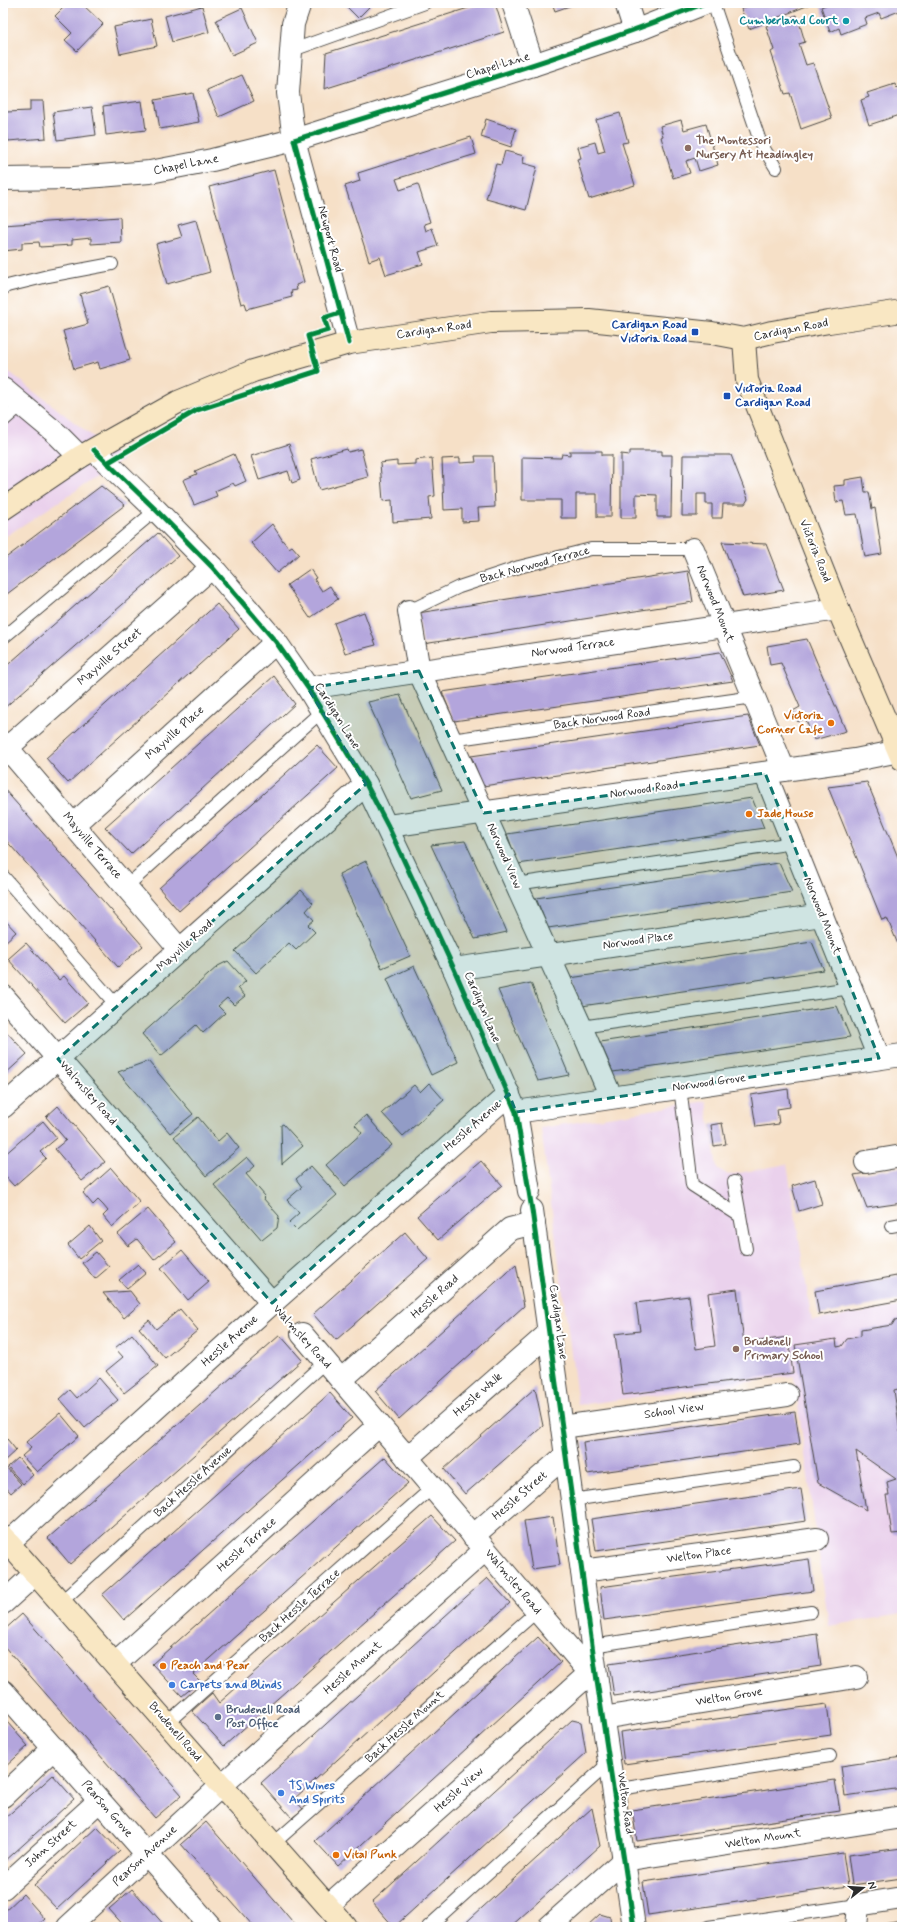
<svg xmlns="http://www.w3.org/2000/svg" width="905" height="1930" font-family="Mynerve,sans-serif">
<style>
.built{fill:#ead1ec}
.building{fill:#b3a5dc}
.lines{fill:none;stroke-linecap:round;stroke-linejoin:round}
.lane-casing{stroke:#494642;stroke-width:14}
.street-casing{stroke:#494642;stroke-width:24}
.secondary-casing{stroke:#494642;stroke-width:24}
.lane{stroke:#fff;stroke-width:12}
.street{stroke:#fff;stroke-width:22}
.secondary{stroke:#f9e7c3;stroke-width:22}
.cycleway-casing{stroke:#fff;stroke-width:8}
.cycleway{stroke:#00873e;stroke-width:5}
.marked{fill:#0f766e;fill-opacity:0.2;stroke:#0f766e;stroke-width:3;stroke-dasharray:8 5;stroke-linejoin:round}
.culture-dot{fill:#0f9aa8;stroke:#fff;stroke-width:1.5}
.education-dot{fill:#8d6e63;stroke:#fff;stroke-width:1.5}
.transit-dot{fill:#1a4fb4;stroke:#fff;stroke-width:1.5}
.food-dot{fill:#e8710a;stroke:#fff;stroke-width:1.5}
.shop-dot{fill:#3f7fe0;stroke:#fff;stroke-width:1.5}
.service-dot{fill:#5c6f8a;stroke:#fff;stroke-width:1.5}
.labels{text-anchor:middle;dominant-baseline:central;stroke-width:4;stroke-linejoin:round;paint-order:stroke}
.culture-label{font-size:12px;font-weight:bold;fill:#0d838f;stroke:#fff;text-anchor:end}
.street-label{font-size:12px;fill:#2b2b2b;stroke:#fff}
.education-label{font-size:12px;font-weight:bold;fill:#785e54;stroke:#fff;text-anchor:start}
.transit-label{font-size:12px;font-weight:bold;fill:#164399;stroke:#fff;text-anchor:end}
.food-label{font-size:12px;font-weight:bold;fill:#c56008;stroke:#fff;text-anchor:start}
.shop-label{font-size:12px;font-weight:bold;fill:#366cbe;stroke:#fff;text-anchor:start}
.service-label{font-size:12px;font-weight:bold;fill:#4e5e75;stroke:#fff;text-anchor:start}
</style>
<rect width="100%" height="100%" fill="#fff"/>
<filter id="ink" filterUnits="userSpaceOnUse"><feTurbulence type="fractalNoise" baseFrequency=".025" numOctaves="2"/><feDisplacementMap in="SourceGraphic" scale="8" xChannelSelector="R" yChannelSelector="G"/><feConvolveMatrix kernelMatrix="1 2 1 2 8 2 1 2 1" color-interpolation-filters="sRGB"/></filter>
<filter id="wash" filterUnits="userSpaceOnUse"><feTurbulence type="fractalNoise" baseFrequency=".012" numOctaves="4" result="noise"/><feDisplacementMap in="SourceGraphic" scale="16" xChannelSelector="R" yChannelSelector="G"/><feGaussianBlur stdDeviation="0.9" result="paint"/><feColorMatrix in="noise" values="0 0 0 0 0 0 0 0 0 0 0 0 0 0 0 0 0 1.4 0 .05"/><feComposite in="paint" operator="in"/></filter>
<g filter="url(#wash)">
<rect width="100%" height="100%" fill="#f6e0c7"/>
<g class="built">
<path d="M3,367l120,93 -120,78z"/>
<path d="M706,1101l11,67 11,7 59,-11 25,157 90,-15v308l-73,12 -35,-250 -216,29 -37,-277z"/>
</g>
<g id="blocks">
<g class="building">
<path d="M68,3h13l22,21 -26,27 -12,-11 7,-7 -17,-17z"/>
<path d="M345,3h28l-15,15 -14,-14z"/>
<path d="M484,3h11l9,29 -180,57 2,-36z"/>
<path d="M552,3h26l-23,8z"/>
<path d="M756,3h52l1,2 -60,24 -8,-20z"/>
<path d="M830,3h72v7l-21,8 -2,-5 -14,5 2,6 -26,10 -2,-6 -9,4 -9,-25z"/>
<path d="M202,6l7,26 -37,10 -7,-26z"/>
<path d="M242,8l16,35 -26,12 -16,-35z"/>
<path d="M797,15l8,27 -6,2 7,21 7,-2 19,55 -31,11 -11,-36 -5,1 -14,-42 3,-2 -8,-24z"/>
<path d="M151,19l6,27 -37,8 -6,-27z"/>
<path d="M242,75l12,26 -35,16 -12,-27z"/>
<path d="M895,84l1,4 6,-2v28l-33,11 -8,-25 8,-3 -2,-4z"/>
<path d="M193,93l6,29 -39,7 -5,-29z"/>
<path d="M30,101h13l3,37 -38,3 -2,-29 24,-1z"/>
<path d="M142,101l4,29 -40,5 -3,-29z"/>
<path d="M92,107l4,28 -39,5 -4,-28z"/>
<path d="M620,113l8,29 -6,1 13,42 -46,14 -12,-40 4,-1 -3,-11 17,-5 3,11 7,-2 -9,-31z"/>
<path d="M486,119l30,10 -5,18 -30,-10z"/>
<path d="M681,120l3,10 22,-6 12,41 -19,6 -4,-13 -9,3 4,12 -17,5 -12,-41 2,-1 -3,-10z"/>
<path d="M471,137l5,17 -80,25 4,11 18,-6 12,38 -6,2 2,7 6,-3 6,18 -19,6 4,12 -37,11 -6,-18 -11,4 -24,-75 15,-5 -2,-8z"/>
<path d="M505,151l19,5 -1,7 14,4 -11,43 -40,-11 10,-35 5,1z"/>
<path d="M274,170l30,112 -8,3 1,5 -6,1 1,6 -45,12 -2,-6 -4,1 -32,-117z"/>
<path d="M120,217l1,25 -30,2v-6l-19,2v5l-32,2 -1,-5 -17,1v6l-19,2v-26z"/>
<path d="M196,220l14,52 -43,12 -11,-40 26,-7 -4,-12z"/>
<path d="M109,286l21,74 -30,9 -2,-7 -24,7 -11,-38 25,-7 -8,-30z"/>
<path d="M289,444l11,36 -8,3 -4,-12 -29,9 -8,-24z"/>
<path d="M347,449l1,3 13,-3 7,28 -49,13 -8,-31z"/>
<path d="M570,451h32v4h10l-1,62h-14v-23h-21v24h-15v-18h-39v-43l39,1 1,-4 8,1z"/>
<path d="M630,451h32v4h10l-1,62h-14v-22l-21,-1v24h-15v-64l9,1z"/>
<path d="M234,454l12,27 -11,5 -2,-3 -18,8 2,5 -23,9 -11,-25 14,-6 -2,-3z"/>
<path d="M683,455h48l17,44 -3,5h-22l-1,14h-10v-14h-6v-10h-9v22h-15z"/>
<path d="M475,456h18l2,51 -17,1 1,13 -17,1v-13l-18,1 -2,-51 18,-1v5l16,-1z"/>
<path d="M432,458l3,38 -6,1 2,22 -38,3 -1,-22 -9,1 -3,-38 17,-2v4l18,-1v-4z"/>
<path d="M863,477l2,15h4l3,17 3,-1 7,46 -17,3 -8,-43 -11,1 -3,-14 -7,1 -2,-16 11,-1v-5z"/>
<path d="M101,486l24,19 -122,92v-37z"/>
<path d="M272,524l11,17 6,7 3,-2 7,8 -22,19 -26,-30z"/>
<path d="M158,533l20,23 -175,153v-40z"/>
<path d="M722,542l44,2 18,46 -41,7z"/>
<path d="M310,569l6,9 -2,1 8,12 8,-5 8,13 -28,19 -23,-33z"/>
<path d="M688,571l5,31 -270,42 -5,-31z"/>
<path d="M217,604l22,25 -171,154 -22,-25z"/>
<path d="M364,612l12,33 -31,8 -11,-30z"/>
<path d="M807,639l39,92 -32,9 -9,-22 -7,4 -5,-11 7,-4 -19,-44 -11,2 -3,-19z"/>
<path d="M720,652l13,29 -279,40 -12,-29z"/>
<path d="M274,676l21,28 -164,150 -26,-27z"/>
<path d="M400,695l33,75 9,20 -31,8 -43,-96z"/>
<path d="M748,716l12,29 -277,41 -12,-30z"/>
<path d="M317,745l21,23 -159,143 -20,-23z"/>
<path d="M867,782l35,85v87l-15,-36 -5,2 -54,-133z"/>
<path d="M3,788l140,158 -25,21 -115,-130z"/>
<path d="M752,798l12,30 -246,36 -11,-30z"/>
<path d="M465,841l39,84 3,7 -32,7 -44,-94z"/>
<path d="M366,861l44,95 -28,12 -43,-94z"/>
<path d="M779,863l13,29 -244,36 -12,-30z"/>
<path d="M301,890l12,13 -7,8 8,9 -6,5 7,7 -19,18 -7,-7 -33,30 -21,-22z"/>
<path d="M3,918l13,14 -13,12z"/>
<path d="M812,942l12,28 -242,36 -12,-28z"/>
<path d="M26,943l33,37 5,-4 24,27 -23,20 -57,-64z"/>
<path d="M228,961l18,20 -8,7 7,8 -11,9 -7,-7 -9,8 7,7 -22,20 -7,-8 -35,31 -19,-22 76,-68z"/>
<path d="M414,966l44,96 -27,13 -44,-96z"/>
<path d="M531,983l10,26 28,66 -31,6 -40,-91z"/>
<path d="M837,1006l13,31 -237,35 -13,-30z"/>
<path d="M3,1028l24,26 -24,22z"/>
<path d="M148,1061l45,53 -23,19 -52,-61z"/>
<path d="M429,1083l15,17 -41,36 -21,-23 32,-28 6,7z"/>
<path d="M788,1089l2,18 -13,2 2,15 -23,3 -5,-32z"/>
<path d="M58,1106l47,56 -23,19 -27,-32 11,-9 -20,-23z"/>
<path d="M366,1115l26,30 -47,41 -19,-21 36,-32 -7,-8z"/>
<path d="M198,1117l20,24 9,-8 12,15 -33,28 -32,-39z"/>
<path d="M43,1121l14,17 -17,14 6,6 -32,28 -11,-12v-18z"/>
<path d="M722,1123l4,21 -12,2 -3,-21z"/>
<path d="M283,1124l20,22 -21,18 -1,-39z"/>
<path d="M247,1157l8,9 -9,8 19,22 -2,2 16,18 -2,12 -15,12 -48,-55z"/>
<path d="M481,1161l21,24 -64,55 -21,-24z"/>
<path d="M311,1166l26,29 -40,35 -8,-8 10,-9 -12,-13 15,-13 -6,-8z"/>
<path d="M902,1167v36l-35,5 -13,-33z"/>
<path d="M111,1168l29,34 -28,25 -9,-11 5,-5 -5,-6 -5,-5 -5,5 -10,-12z"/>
<path d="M815,1179l7,25 -23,7 -7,-25z"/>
<path d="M148,1209l28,33 -22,18 -17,-21 -9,7 -10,-12z"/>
<path d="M90,1226l11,15 -22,18 -11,-14z"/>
<path d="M405,1232l23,27 -92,81 -23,-26z"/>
<path d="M898,1233h4v17h-1z"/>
<path d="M182,1250l27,32 -21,18 -27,-32z"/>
<path d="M96,1252l13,15 -14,12 -13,-16z"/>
<path d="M138,1264l8,9 -19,16 -8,-9z"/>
<path d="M516,1264l8,42 -125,113 -24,-28z"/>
<path d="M902,1275v25l-83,15 -4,-24z"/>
<path d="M737,1289l7,54 44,-6 5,36 -170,22 -8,-61 25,-3 -4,-28 53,-7 7,53 19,-3 -7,-53z"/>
<path d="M130,1291l10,13 -16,14 -21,-25z"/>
<path d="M180,1309l18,21 -33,28 -26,-30 10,-8 7,9z"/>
<path d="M902,1318v70l-8,2 6,42 2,1v100l-10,1 -6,-39h3l-2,-13 9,-3 -40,-28 10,59 -48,-27 -23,-138 41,-6 1,8 5,-1 5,-7 14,-3v-6l31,-5 3,-5z"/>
<path d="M132,1334l26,32 -34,27 -18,-22 17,-14 -8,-9z"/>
<path d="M280,1335l22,25 -232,204 -22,-26z"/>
<path d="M99,1378l19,22 -33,28 -25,-29 10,-9 7,8z"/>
<path d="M535,1388l8,38 -78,68 -21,-25z"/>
<path d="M330,1393l22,25 -228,202 -22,-25z"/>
<path d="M795,1412l5,32 -213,30 -4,-32z"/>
<path d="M60,1413l19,23 -42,36 -15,-16 9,-8 -5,-6z"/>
<path d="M3,1434l13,16 -13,12z"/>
<path d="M385,1457l23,26 -215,191 7,7 -18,15 -30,-32z"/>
<path d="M18,1458l15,17 -10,9 -15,-17z"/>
<path d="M5,1466l16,18 -10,9 -8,-9v-17z"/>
<path d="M801,1489l5,32 -210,30 -5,-32z"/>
<path d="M432,1516l23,25 -231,205 -32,-35 20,-18 7,10z"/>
<path d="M553,1517l7,48 -28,4 -8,-48z"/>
<path d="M809,1559l4,32 -209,29 -4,-33z"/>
<path d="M487,1578l23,25 -216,196 9,10 -11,9 -31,-35z"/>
<path d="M22,1614l160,181 -27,23 -152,-173v-14z"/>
<path d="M817,1634l4,32 -207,30 -5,-32z"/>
<path d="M538,1637l23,25 -223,204 -23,-25z"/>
<path d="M827,1704l4,31 -207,29 -4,-32z"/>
<path d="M572,1720l9,2 5,31 -192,174 -22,-25z"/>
<path d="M7,1722l21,24 -25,23v-43z"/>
<path d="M902,1757v31l-57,8 -4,-30z"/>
<path d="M53,1775l21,24 -70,63 -1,-42z"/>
<path d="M835,1780l5,31 -203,30 -5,-31z"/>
<path d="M592,1808l8,38 -71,64 -19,17h-49z"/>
<path d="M206,1822l75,86 16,19h-43l-48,-54 -25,-29z"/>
<path d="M97,1827l23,24 -63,58 -23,-24z"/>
<path d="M902,1848v30l-50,7 -4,-30z"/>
<path d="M843,1853l5,33 -200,29 -5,-33z"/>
<path d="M132,1889l26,29 8,9h-41l-16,-18z"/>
<path d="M23,1894l22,25 -9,8h-33v-14z"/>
<path d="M600,1914l10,3 1,10h-25z"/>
<path d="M902,1921v6h-32v-1z"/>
</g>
</g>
</g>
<g filter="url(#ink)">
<use href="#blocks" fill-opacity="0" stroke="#494642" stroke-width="1"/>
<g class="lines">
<defs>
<g id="lane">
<path d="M713,3l48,141 15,24"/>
<path d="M290,51l135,-48"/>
<path d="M3,289l4,-3 41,-10 64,-12"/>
<path d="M3,421l18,-16"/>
<path d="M409,611l50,-24 60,-20 72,-18h102"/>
<path d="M3,638l153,-128"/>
<path d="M451,740l303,-43"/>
<path d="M3,876l114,130"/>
<path d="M516,884l277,-41"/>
<path d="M127,886l195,-175"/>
<path d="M581,1027l270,-39"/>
<path d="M680,1087l12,98 48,31"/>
<path d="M734,1182l12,67"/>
<path d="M891,1226l11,-2"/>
<path d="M572,1500l222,-33"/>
<path d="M61,1602l264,-240"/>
<path d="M592,1646l219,-34"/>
<path d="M167,1723l265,-235"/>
<path d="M613,1790l217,-34"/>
<path d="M273,1844l264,-233"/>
<path d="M428,1927l181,-164"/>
<path d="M708,1927l150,-22"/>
</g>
<g id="street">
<path d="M300,3l-7,21 -5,69 6,47 55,203"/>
<path d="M513,3l20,62"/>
<path d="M626,3l9,28"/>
<path d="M3,179l71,-1 76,-6 62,-12 82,-20 239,-75 102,-34 70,-28"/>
<path d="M3,389l54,45 23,23"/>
<path d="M94,450l62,60 56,57 64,75 32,46 58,96 88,185 62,143 13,79"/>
<path d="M693,549l91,221"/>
<path d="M409,611l10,60 162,356 30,70"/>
<path d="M308,688l530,-79"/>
<path d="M3,743l177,207"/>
<path d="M7,748l205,-181"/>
<path d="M765,773l114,285"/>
<path d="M73,825l203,-183"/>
<path d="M388,826l467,-66 44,-9"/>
<path d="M454,969l368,-54"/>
<path d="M3,996l269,307"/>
<path d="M3,1107l363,-323"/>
<path d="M516,1112l386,-57"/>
<path d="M866,1162l36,-6"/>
<path d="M532,1210l65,471 37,246"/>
<path d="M302,1334l295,347"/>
<path d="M341,1380l169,-151 24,-6"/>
<path d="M562,1427l225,-32"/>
<path d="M407,1458l142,-125"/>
<path d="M473,1536l93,-81"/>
<path d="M8,1543l264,-240 237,-209"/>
<path d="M582,1571l235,-32"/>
<path d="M3,1603l32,-29"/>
<path d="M115,1664l264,-239"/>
<path d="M3,1691l208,236"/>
<path d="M602,1718l254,-41"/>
<path d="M3,1796l51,-48"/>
<path d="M3,1888l96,-87"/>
<path d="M328,1906l262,-233"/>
<path d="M68,1927l154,-142 263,-235"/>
<path d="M549,1927l75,-67 278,-43"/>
<path d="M856,1927l2,-22 44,-7"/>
</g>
<g id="secondary">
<path d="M744,339l3,41 91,229 64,150"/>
<path d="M3,509l77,-52 98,-55 75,-31 96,-28 142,-21 98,-2 123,13 32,6 28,-7 57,-10 73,-11"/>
<path d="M3,1537l343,390"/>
</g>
</defs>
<use href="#lane" class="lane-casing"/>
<use href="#street" class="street-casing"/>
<use href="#secondary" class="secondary-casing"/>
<use href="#lane" class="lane"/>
<use href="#street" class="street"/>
<use href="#secondary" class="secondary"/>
<defs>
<g id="cycleway">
<path d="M349,343l-55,-203c138,-44 277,-84 411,-137"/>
<path d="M94,450l62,60 56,57 64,75 32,46 58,96 22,42 66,143 62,143 16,98 65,471 37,246"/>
<path d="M107,463l90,-53 121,-39 -10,-35 20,-6 -4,-12 16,-5"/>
</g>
</defs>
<use href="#cycleway" class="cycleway-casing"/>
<use href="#cycleway" class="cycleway"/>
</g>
</g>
<path class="marked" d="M419,671l65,142 281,-40 114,285 -363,54 -7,-18 -237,209 -214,-244 308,-275 -58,-96z"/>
<circle class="culture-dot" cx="846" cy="21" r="4"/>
<g class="education-dot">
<circle cx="688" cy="148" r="4"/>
<circle cx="736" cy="1349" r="4"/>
</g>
<g class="transit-dot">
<rect x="691" y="328" width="8" height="8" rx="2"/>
<rect x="723" y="392" width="8" height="8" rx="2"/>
</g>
<g class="food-dot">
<circle cx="831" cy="723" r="4"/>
<circle cx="749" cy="814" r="4"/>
<circle cx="163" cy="1666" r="4"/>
<circle cx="336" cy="1855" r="4"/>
</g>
<g class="shop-dot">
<circle cx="172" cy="1685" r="4"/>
<circle cx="281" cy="1793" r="4"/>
</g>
<circle class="service-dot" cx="218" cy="1717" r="4"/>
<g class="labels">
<g class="culture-label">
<text x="838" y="21">Cumberland Court</text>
</g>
<g class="street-label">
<text transform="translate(498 66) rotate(-17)">Chapel Lane</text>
<text transform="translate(186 165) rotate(-11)">Chapel Lane</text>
<text transform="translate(330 239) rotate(75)">Newport Road</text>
<text transform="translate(434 330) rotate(-8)">Cardigan Road</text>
<text transform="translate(791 330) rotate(-11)">Cardigan Road</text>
<text transform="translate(815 551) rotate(68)">Victoria Road</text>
<text transform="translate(535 565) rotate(-15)">Back Norwood Terrace</text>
<text transform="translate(715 604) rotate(68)">Norwood Mount</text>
<text transform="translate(573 648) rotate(-8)">Norwood Terrace</text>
<text transform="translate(110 657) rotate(-41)">Mayville Street</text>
<text transform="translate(337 716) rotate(58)">Cardigan Lane</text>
<text transform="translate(602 719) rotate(-8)">Back Norwood Road</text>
<text transform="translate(175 733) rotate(-42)">Mayville Place</text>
<text transform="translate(644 790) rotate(-8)">Norwood Road</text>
<text transform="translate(92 846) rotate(49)">Mayville Terrace</text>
<text transform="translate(504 856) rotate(66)">Norwood View</text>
<text transform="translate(822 916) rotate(68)">Norwood Mount</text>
<text transform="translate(638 941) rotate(-8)">Norwood Place</text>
<text transform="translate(185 946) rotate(-42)">Mayville Road</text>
<text transform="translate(482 1007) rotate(67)">Cardigan Lane</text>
<text transform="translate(709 1083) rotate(-8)">Norwood Grove</text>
<text transform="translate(88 1093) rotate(49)">Walmsley Road</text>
<text transform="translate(473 1126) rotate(-41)">Hessle Avenue</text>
<text transform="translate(435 1297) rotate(-42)">Hessle Road</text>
<text transform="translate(558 1322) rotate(82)">Cardigan Lane</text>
<text transform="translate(302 1337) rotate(48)">Walmsley Road</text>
<text transform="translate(230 1341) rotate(-42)">Hessle Avenue</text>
<text transform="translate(478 1395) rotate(-41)">Hessle Walk</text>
<text transform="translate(674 1411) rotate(-8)">School View</text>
<text transform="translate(193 1482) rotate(-42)">Back Hessle Avenue</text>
<text transform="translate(520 1496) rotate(-41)">Hessle Street</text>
<text transform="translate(247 1545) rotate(-42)">Hessle Terrace</text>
<text transform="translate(699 1555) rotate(-8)">Welton Place</text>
<text transform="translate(513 1582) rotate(50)">Walmsley Road</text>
<text transform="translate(300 1606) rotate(-42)">Back Hessle Terrace</text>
<text transform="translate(353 1668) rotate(-42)">Hessle Mount</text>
<text transform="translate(729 1697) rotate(-9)">Welton Grove</text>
<text transform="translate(405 1727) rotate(-42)">Back Hessle Mount</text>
<text transform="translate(175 1732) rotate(49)">Brudenell Road</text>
<text transform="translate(459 1790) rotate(-42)">Hessle View</text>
<text transform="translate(625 1803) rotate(82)">Welton Road</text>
<text transform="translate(107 1809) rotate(49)">Pearson Grove</text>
<text transform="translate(763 1839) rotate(-9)">Welton Mount</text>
<text transform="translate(51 1844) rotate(-42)">John Street</text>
<text transform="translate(145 1856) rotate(-43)">Pearson Avenue</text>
</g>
<g class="education-label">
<text x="696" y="141">The Montessori<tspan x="696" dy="14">Nursery At Headingley</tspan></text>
<text x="744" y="1342">Brudenell<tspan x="744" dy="14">Primary School</tspan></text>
</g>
<g class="transit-label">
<text x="687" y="325">Cardigan Road<tspan x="687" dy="14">Victoria Road</tspan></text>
<text x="735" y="389" text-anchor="start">Victoria Road<tspan x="735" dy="14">Cardigan Road</tspan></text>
</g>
<g class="food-label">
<text x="823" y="716" text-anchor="end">Victoria<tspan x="823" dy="14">Corner Cafe</tspan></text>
<text x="757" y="814">Jade House</text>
<text x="171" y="1666">Peach and Pear</text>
<text x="344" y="1855">Vital Punk</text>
</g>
<g class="shop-label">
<text x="180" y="1685">Carpets and Blinds</text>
<text x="289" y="1786">TS Wines<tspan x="289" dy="14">And Spirits</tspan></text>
</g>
<g class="service-label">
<text x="226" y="1710">Brudenell Road<tspan x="226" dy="14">Post Office</tspan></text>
</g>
</g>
<rect width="905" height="1930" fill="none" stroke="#fff" stroke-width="16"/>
<g transform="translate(863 1888) rotate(73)" stroke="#ffffff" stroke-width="3" paint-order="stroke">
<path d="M0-3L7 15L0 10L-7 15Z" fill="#2b2b2b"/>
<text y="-6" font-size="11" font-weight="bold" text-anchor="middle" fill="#2b2b2b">N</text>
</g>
</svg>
